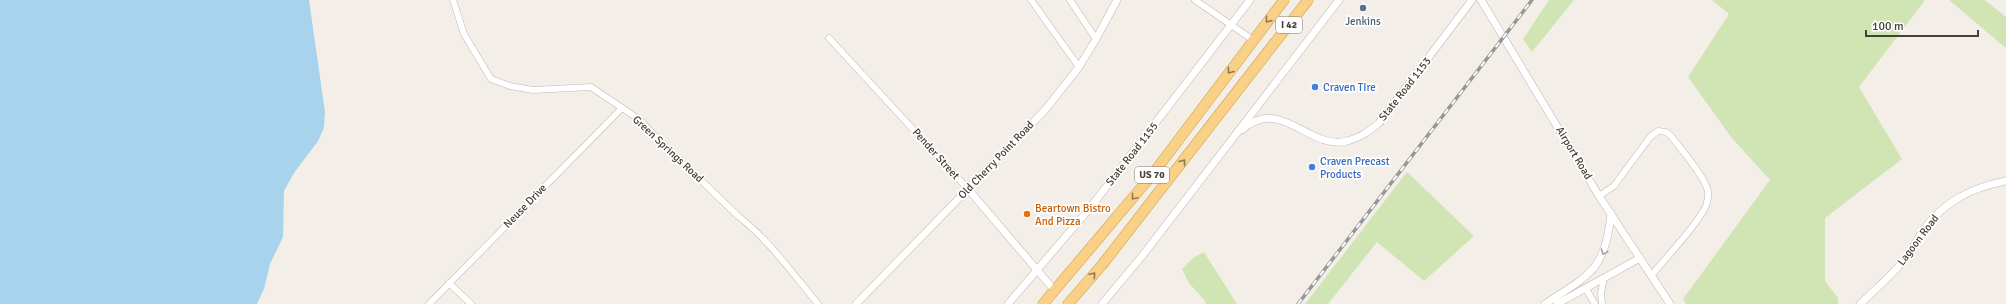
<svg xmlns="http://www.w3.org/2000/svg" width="2006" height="304" font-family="Signika,sans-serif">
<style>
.green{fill:#d0e5b3}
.water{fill:#a8d3ec}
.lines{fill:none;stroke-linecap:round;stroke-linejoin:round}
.minor-casing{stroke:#beb7ab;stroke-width:7}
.tertiary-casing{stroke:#beb7ab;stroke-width:8}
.trunk-casing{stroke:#d59940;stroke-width:11}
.minor{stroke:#fff;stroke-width:6}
.tertiary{stroke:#fff;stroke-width:7}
.trunk{stroke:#f8d086;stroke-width:10}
.rail-casing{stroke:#979797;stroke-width:3.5}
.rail{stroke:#fff;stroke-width:2;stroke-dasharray:6;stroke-linecap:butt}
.oneway{stroke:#8d7a57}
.oneway2{stroke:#a2a09b}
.service-dot{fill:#5c6f8a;stroke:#fff;stroke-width:1.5}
.shop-dot{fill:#3f7fe0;stroke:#fff;stroke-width:1.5}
.food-dot{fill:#e8710a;stroke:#fff;stroke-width:1.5}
.labels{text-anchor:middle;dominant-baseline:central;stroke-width:3.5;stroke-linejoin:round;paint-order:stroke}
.shield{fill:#fff;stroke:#7e7973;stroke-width:1}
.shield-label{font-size:10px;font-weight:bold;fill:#464037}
.service-label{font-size:11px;fill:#4e5e75;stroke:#fff}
.shop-label{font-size:11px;fill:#366cbe;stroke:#fff;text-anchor:start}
.street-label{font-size:11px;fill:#464037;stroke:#fff}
.food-label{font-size:11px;fill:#c56008;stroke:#fff;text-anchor:start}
</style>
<rect width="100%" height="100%" fill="#f3efe8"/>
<g class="green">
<path d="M1549,0h25l-42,52 -9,-13z"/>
<path d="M1712,0h213l-66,87 43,72 -77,59v63l13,17v6h-152l-3,-5 87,-119 -39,-43 -43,-60 41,-63z"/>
<path d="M1949,0h36l21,17v31z"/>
<path d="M1407,172l67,64 -50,45 -47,-39 -49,62h-23z"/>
<path d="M1204,252l33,52h-32l1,-2 -17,-19 -7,-14 11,-11z"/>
</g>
<path class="water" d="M0,0h309l16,112 -1,16 -6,13 -24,32 -10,18 -1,46 -13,27 -6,25 -7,15h-257z"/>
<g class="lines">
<defs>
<g id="minor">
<path d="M453,0l11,34 27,45 19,7 23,4 58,-3 49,33 16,17 82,79c31,24 55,58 80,88"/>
<path d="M1031,0l48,67"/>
<path d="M1070,0l26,39"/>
<path d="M1195,0l58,40"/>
<path d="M829,38l139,151"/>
<path d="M1599,196l15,-10 36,-49 8,-6 8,1 4,3c9,11 33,40 37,53 2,5 1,12 -1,18 -11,22 -39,50 -55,70"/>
<path d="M449,283l22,21"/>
<path d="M1586,289l9,15"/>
<path d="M429,304l193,-196"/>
<path d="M1602,304l-1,-11 3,-15"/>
</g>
<g id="tertiary">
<path d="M1481,0l118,196 71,108"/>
<path d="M1242,130c39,-35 67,21 105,11 13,-3 22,-10 32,-18l93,-123"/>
<path d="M968,189l87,102"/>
<path d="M856,304l189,-194 34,-43 17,-28 21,-39"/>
<path d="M1008,304l82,-96 160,-208"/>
<path d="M1102,304l41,-49 196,-255"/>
<path d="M1545,304c44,-29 61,-34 66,-91"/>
<path d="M1557,304l83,-46"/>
<path d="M1860,304c16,-15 32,-29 46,-46 6,-8 11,-17 16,-26 21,-30 48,-44 84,-51"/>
</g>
<g id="trunk">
<path d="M1043,304l109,-129 132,-175"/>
<path d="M1068,304l34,-39 206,-265"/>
</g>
</defs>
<use href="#minor" class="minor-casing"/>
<use href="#tertiary" class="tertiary-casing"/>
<use href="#trunk" class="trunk-casing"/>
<use href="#minor" class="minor"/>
<use href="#tertiary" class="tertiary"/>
<use href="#trunk" class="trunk"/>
<defs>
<path id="rail" d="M1298,304l234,-304"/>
</defs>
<use href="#rail" class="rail-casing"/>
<use href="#rail" class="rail"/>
</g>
<defs><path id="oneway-chevron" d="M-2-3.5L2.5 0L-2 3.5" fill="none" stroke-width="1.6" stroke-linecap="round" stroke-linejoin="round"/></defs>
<g class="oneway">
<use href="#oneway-chevron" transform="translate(1268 20) rotate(128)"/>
<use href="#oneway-chevron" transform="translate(1230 71) rotate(127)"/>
<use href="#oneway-chevron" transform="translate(1183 162) rotate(-52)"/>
<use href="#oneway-chevron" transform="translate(1134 197) rotate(130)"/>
<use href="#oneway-chevron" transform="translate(1093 275) rotate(-49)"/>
</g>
<use class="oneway2" href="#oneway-chevron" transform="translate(1604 252) rotate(110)"/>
<circle class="service-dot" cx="1363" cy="8" r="4"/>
<g class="shop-dot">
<circle cx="1315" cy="87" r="4"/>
<circle cx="1312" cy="167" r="4"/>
</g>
<circle class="food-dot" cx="1027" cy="214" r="4"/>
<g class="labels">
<g class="shield">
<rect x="1276" y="17" width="26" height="16" rx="3"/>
<rect x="1135" y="167" width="34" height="16" rx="3"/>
</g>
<g class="shield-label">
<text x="1289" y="25">I 42</text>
<text x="1152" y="175">US 70</text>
</g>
<g class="service-label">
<text x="1363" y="21">Jenkins</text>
</g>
<g class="shop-label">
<text x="1323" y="87">Craven TIre</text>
<text x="1320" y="161">Craven Precast<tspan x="1320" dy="13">Products</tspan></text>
</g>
<g class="street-label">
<text transform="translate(1405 89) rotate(-52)">State Road 1153</text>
<text transform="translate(668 149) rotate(43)">Green Springs Road</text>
<text transform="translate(1574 153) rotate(59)">Airport Road</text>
<text transform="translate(936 154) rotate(48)">Pender Street</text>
<text transform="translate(1132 154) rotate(-52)">State Road 1155</text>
<text transform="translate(996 160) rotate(-46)">Old Cherry Point Road</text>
<text transform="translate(525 206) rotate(-46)">Neuse Drive</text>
<text transform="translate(1918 240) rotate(-53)">Lagoon Road</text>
</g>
<g class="food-label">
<text x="1035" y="208">Beartown Bistro<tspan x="1035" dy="13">And Pizza</tspan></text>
</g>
</g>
<path d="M1866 30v6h112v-6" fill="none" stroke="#464037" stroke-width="2"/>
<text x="1872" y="30" font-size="12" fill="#464037" stroke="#ffffff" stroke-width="3" paint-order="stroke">100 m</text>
</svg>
